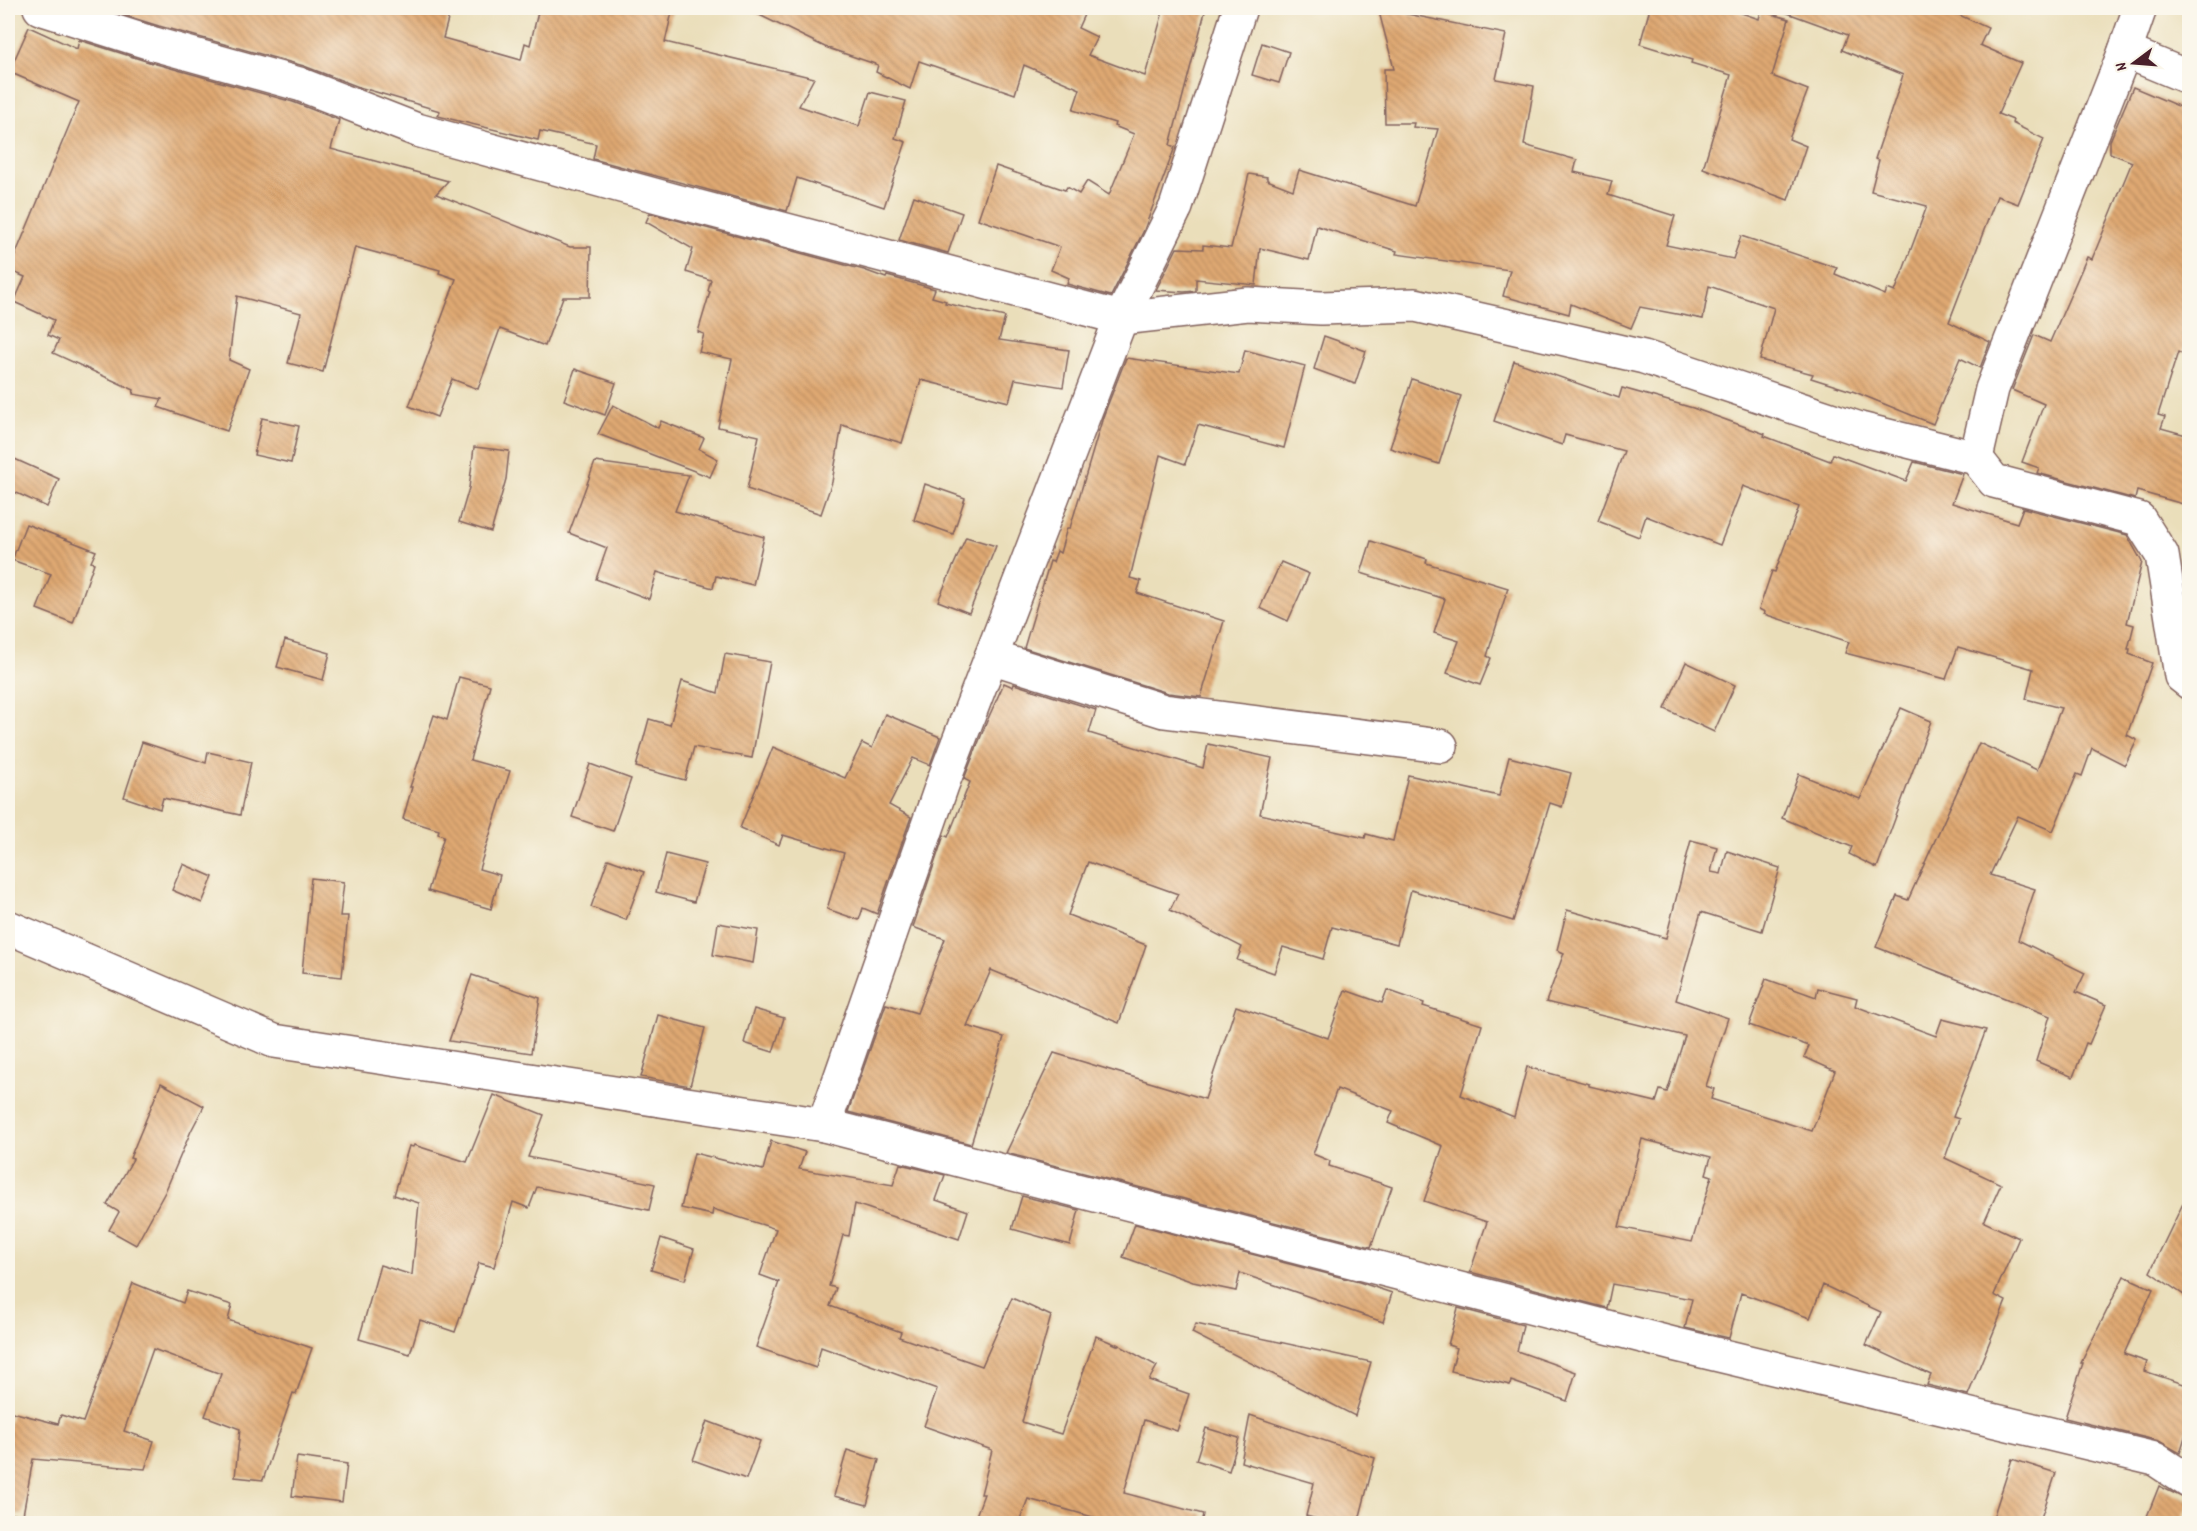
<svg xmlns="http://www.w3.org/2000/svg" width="2197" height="1531" font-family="Dekko,sans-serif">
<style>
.building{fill:url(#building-back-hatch);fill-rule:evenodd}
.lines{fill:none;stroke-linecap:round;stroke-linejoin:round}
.minor-casing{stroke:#82625d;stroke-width:36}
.minor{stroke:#fff;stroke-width:33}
</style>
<defs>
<pattern id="building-back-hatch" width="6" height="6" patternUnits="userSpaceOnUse" patternTransform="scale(1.5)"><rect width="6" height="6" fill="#dfa972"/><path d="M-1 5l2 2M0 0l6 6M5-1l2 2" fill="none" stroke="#b7895e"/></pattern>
</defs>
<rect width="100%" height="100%" fill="#fbf7ec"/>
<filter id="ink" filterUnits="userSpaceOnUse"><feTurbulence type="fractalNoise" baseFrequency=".0167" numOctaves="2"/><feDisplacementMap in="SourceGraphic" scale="12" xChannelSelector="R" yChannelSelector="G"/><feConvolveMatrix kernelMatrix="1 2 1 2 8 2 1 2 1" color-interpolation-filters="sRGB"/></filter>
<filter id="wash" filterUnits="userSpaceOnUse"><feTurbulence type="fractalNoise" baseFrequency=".008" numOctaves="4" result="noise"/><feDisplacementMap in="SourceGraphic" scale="24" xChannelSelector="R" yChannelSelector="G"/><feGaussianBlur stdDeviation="1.35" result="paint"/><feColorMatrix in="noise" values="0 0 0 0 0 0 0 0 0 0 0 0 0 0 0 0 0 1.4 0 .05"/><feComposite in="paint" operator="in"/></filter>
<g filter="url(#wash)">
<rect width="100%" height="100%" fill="#eadeba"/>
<g id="blocks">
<g class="building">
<path d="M101,8h350l-8,30 78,22 4,-17 5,2 9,-37h134l-8,34 149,36 -15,28 60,20 11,-34 36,9 -11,37 11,4 -22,65 -87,-29 -10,33 -194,-52 3,-15 -56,-13 -2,9 -100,-24 2,-5 -81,-24 -55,-21 -145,-40z"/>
<path d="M745,8h342l-9,20 19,9 -9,18 57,21 19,-68h42l-36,137 5,2 -31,83 -33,66 -44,-12 2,-6 -18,-8 9,-23 -82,-28 18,-53 69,24 2,-3 12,7 8,-13 22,14 25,-61 -20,-8 1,-3 -42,-13 7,-21 -56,-24 -9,29 -96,-33 -9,28 -34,-17 2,-7 -53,-18z"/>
<path d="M1378,8l128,26 -10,45 38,7 -10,59 53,15 -3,12 38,9 -4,14 67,21 -9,29 67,14 8,-23 96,32 -2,6 50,21 2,-6 8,3 32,-86 -56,-15 8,-31 -4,-1 28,-84 -61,-25 6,-15 -66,-24 1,-3h161l44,20 -8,17 41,18 -23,51 15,6 -1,3 32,16 -26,65 -21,-8 -48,126 41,20 -10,26 -20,-10 -27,66 -78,-32 -44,-14 2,-4 -53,-14 14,-52 -65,-22 -6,33 -63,-12 -9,21 -60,-24 -2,10 -66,-18 7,-26 -114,-16 1,-3 -80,-25 -8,34 -49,-12 -4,37 -60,-6v12l-12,1 -28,-2 21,-42 26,1v-4l28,3 18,-74 18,3v3l26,10 6,-20 116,36 23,-77 -25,-2 1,-4h-29l-1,-54h10z"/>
<path d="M1650,8h77l32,11 2,-8 28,8 -17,57 36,14 -19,49 17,7 -18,54 -85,-32 28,-93 -40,-12 1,-3 -52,-16z"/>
<path d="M29,27l48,22 2,-9 70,22 144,40 46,18 -8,29 117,32 -12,13 134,53h21l-1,50h-27l-18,49 -45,-17 -22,60 -26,-10 -15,38 -28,-11 47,-127 -17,-6 1,-3 -85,-23 -32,125 -35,-9 13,-50 -64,-17 -8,64 20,9 -22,62 -69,-24 4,-8 -29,-5 1,-4 -81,-37 6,-13 -11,-5 6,-15 -40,-18 11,-25 -16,-7 70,-168 -70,-30z"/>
<path d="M1262,43l27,9 -10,31 -27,-8z"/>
<path d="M2133,87l57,24v220l-8,23 -4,-2 -20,63 7,2 -4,11 29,8v70l-53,-15 -2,8 -98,-26 2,-5 -17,-6 22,-58 -32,-14 22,-55 16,7 37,-85 5,2 40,-97 -22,-9v-12z"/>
<path d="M914,196l48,17 -14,40 -49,-13z"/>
<path d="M650,213l214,57 22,8 1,-2 48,13 -3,8 14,4 -1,2 60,14 -6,23 70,10 -6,37 -48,-8 -6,23 -88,-22 -19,63 -60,-18 -10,57 -11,32 -74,-25 12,-53 -41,-9 14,-68 -33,-7 5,-18 -6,-2 12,-40 -2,-1 3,-11 -25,-8 7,-23 -47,-27z"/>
<path d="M1324,336l42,15 -11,33 -41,-15z"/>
<path d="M1245,350l60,16 -21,82 -86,-23 -13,39 -25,-9 -30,123 11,3 -4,12 87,28 -23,76 -33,-4 -144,-45 26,-87 3,1 4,-11 3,2 7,-25h3l33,-111 23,-59 113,16z"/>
<path d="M1514,361l105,37 3,-10 71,20 72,26 -1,2 66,25 3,-7 73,27 8,-19 49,12 -11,29 65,20 6,-15 104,27 15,27 -15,61 7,2 -6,24h2l-1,5 23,9 -25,72 10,5 -12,25 -33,-17 -10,28 -5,-2 -24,57 -35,-15 -28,59 45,14 -17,51 67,33 -9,19 30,13 -17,39 -3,-1 -13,34 -37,-16 14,-45 -174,-69 21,-51 11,4 71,-157 58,27 24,-62 -35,-9 7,-30 -75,-22 -12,32 -101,-26 4,-11 -85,-28 1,-2 -6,-3 13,-38 3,1 24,-65 -56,-21 -23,59 -74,-29 -7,21 -41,-16 26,-70 -59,-16 -3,10 -68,-24z"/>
<path d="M575,369l41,14 -11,32 -41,-15z"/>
<path d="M1412,379l49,17 -22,68 -49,-16z"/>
<path d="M613,405l45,23 3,-7 43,17 -5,11 19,10 -8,18 -112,-43z"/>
<path d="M262,418l37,8 -8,37 -37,-8z"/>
<path d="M474,447l35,4 -3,28 -15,53 -32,-10 10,-34z"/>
<path d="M8,456l51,23 -12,28 -39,-18z"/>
<path d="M595,462l94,13 -14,36 89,26 -11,48 -37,-9 -3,12 -56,-16 -8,27 -53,-20 11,-31 -38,-15z"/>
<path d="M925,484l40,14 -12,36 -39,-14z"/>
<path d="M26,524l70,27 -5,11 3,1 -21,60 -36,-14 14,-35 -39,-14z"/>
<path d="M966,537l30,9 -27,67 -31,-12z"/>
<path d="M1371,541l56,18 -1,4 82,25 -21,68 4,2 -11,27 -33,-12 12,-32 -25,-8 11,-34 -84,-26z"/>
<path d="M1281,562l28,12 -21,47 -28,-13z"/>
<path d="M285,640l45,13 -7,27 -46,-13z"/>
<path d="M725,654l45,8 -18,96 -58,-11 -9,33 -49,-13 13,-48 21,6 12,-44 36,12z"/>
<path d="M1686,662l49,23 -21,47 -49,-23z"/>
<path d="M459,677l31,8 -20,75 40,11 -31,98 21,6 -9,34 -63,-18 16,-55 -6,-2 1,-4 -36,-11 9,-32h-2l24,-72 13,5z"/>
<path d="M1004,683l9,4 1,-3 82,26 -7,23 114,35 5,-24 64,14 -12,56 105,24 1,-4 27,7 15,-66 91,21 10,-39 62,16 -9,34 -12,-4 -37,118 -102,-31 -14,54 -65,-17 -9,32 -40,-12 -9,26 -37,-13 5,-13 -72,-37 8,-16 -90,-32 -20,53 78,30 -27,78 -128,-53 -24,56 37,11 -33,107 -123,-32 38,-108 31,9 28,-74 -32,-12 31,-92 4,2 22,-55 -6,-3 23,-58z"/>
<path d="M1901,708l30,13 -54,147 -28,-14 3,-7 -70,-29 17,-44 61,25z"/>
<path d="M885,714l55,23 -10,28 -17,-7 -24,47 22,12 -34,97 -14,-6 -4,12 -32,-11 17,-56 -61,-18 -4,10 -39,-17 33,-81 72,31 17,-35 10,5z"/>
<path d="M142,742l64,21 2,-11 43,10 -11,53 -77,-17 -3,11 -36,-12z"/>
<path d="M590,764l41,15 -18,52 -41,-14z"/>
<path d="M1691,840l26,7 -6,25 10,2 6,-23 53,17 -18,63 -61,-19 -25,88 52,18 -22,68 8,3 -3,10 101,32 23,-60 -31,-14 5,-11 -60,-21 17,-46 50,18 2,-9 39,10 -2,8 81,30 6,-17 44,11 -33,87 6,2 -14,39 56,26 -17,38 35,16 -25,57 12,6 -38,94 -41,-10 4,-10 -65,-30 15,-33 -58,-27 -13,33 -69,-25 -12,45 -44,-10 7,-29 -80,-15 -5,24 -137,-36 17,-50 -63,-21 19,-55 -55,-23 5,-12 -56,-22 -24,65 17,7 -1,5 63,21 -21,60 -365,-94 48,-100 151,46 31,-93 92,32 17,-48 37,13 5,-13 37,13 -1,3 59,19 -21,70 53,22 13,-50 62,17v2l67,16 4,-12 7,2 18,-56 -139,-34 18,-49 -7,-3 10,-40 99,28zM1642,1139l69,18 -5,17 6,2 -20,66 -73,-15z"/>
<path d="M666,854l39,10 -11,38 -38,-10z"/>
<path d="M608,859l36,13 -18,48 -35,-13z"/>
<path d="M183,864l30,13 -11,26 -30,-13z"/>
<path d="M311,878l33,4 -4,34h8l-6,61 -40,-4z"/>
<path d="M718,923l40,7 -5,33 -40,-8z"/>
<path d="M472,975l68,23 -9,55 -82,-12z"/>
<path d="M754,1009l30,9 -11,34 -29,-9z"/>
<path d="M658,1015l47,13 -15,58 -49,-9z"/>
<path d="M161,1083l43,23 -13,25 -26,61 -29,53 -27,-15 10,-18 -12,-7 26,-46 -3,-1z"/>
<path d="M494,1095l50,20 -16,42 127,27 -6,26 -112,-23 -8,21 -16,-6 -19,65 -15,-4 -24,69 -35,-12 -10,34 -51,-15 21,-74 32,10 7,-72 -25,-8 15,-49 4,1 1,-2 53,17z"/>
<path d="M771,1141l34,11 -6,17 94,16 7,-21 45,11 -9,25 32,11 -9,28 -104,-35 -6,32 -6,-1 -14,51 7,2 -6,18 71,26 -2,5 83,29 30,-68 39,18 -29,106 39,12 35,-98 21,9v-1l40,22 -8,14 40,14 -12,37 -33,-11 -20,73 79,21 -2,10h-83l-90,-25 -10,25h-45l11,-30h-3l11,-44 -68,-24 13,-37 -116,-42 -5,21 -60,-21 23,-65 -19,-7 16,-46 -63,-20 -1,6 -31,-7 13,-55 69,17z"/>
<path d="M2190,1189v110l-40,-27z"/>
<path d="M1022,1196l57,14 -9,35 -58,-16z"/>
<path d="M1135,1224l224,58 33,11 -9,29 -143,-49 -4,18 -43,-9 -70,-25z"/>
<path d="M661,1238l33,11 -9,31 -34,-10z"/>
<path d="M2124,1276l29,13 -29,65 23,8 -3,9 46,15v35l-10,32 -21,-12 -94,-23 18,-55h-2z"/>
<path d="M133,1283l50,20 4,-12 45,14 -4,15 84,28 -16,46 -3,-1 -30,87 -28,-3 5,-48 -35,-13 16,-42 -68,-25 -29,82 30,10 -9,28 -112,-10 -10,56 -15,-1v-86l4,-16 46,12 3,-9 22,7z"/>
<path d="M1458,1308l65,17 -6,26 59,21 -9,29 -56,-20 -1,4 -59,-14 6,-23 -9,-3z"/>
<path d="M1196,1324l175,38 -16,54 -163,-83z"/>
<path d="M1250,1415l125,43 -17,66h-23l-29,-8 8,-33 -73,-21z"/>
<path d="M707,1421l53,20 -14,38 -53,-19z"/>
<path d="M1206,1428l33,10 -10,33 -33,-11z"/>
<path d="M847,1450l32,10 -12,45 -33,-9z"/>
<path d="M297,1457l50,7 -5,38 -50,-6z"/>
<path d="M2012,1459l44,14 -17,51h-48z"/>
<path d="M2159,1486l31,15 -9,23h-37z"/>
</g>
</g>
</g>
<g filter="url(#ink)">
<use href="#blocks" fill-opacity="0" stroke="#82625d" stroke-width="1.5"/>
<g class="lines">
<defs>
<g id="minor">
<path d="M40,8l114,36 145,40 118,46 259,71 445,117 127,-14 73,4 94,-3 229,52 216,72 116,29 18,23 145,38 23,36 19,121 9,7"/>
<path d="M2125,51l65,27"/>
<path d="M1976,458l16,-69 133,-338 15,-43"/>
<path d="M991,657l173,54 277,35"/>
<path d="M8,927l266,114 550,84 849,219 482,115 35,23"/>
<path d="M824,1125l118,-340 179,-467 55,-111 64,-199"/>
</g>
</defs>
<use href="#minor" class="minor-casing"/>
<use href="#minor" class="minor"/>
</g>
</g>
<rect width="2197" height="1531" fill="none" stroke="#fbf7ec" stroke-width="30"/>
<g transform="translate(2134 63) rotate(254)" stroke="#fbf7ec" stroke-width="4.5" paint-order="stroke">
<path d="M0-4.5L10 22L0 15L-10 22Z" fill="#4a1f2b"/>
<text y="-9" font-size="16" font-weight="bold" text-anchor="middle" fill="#4a1f2b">N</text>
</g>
</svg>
